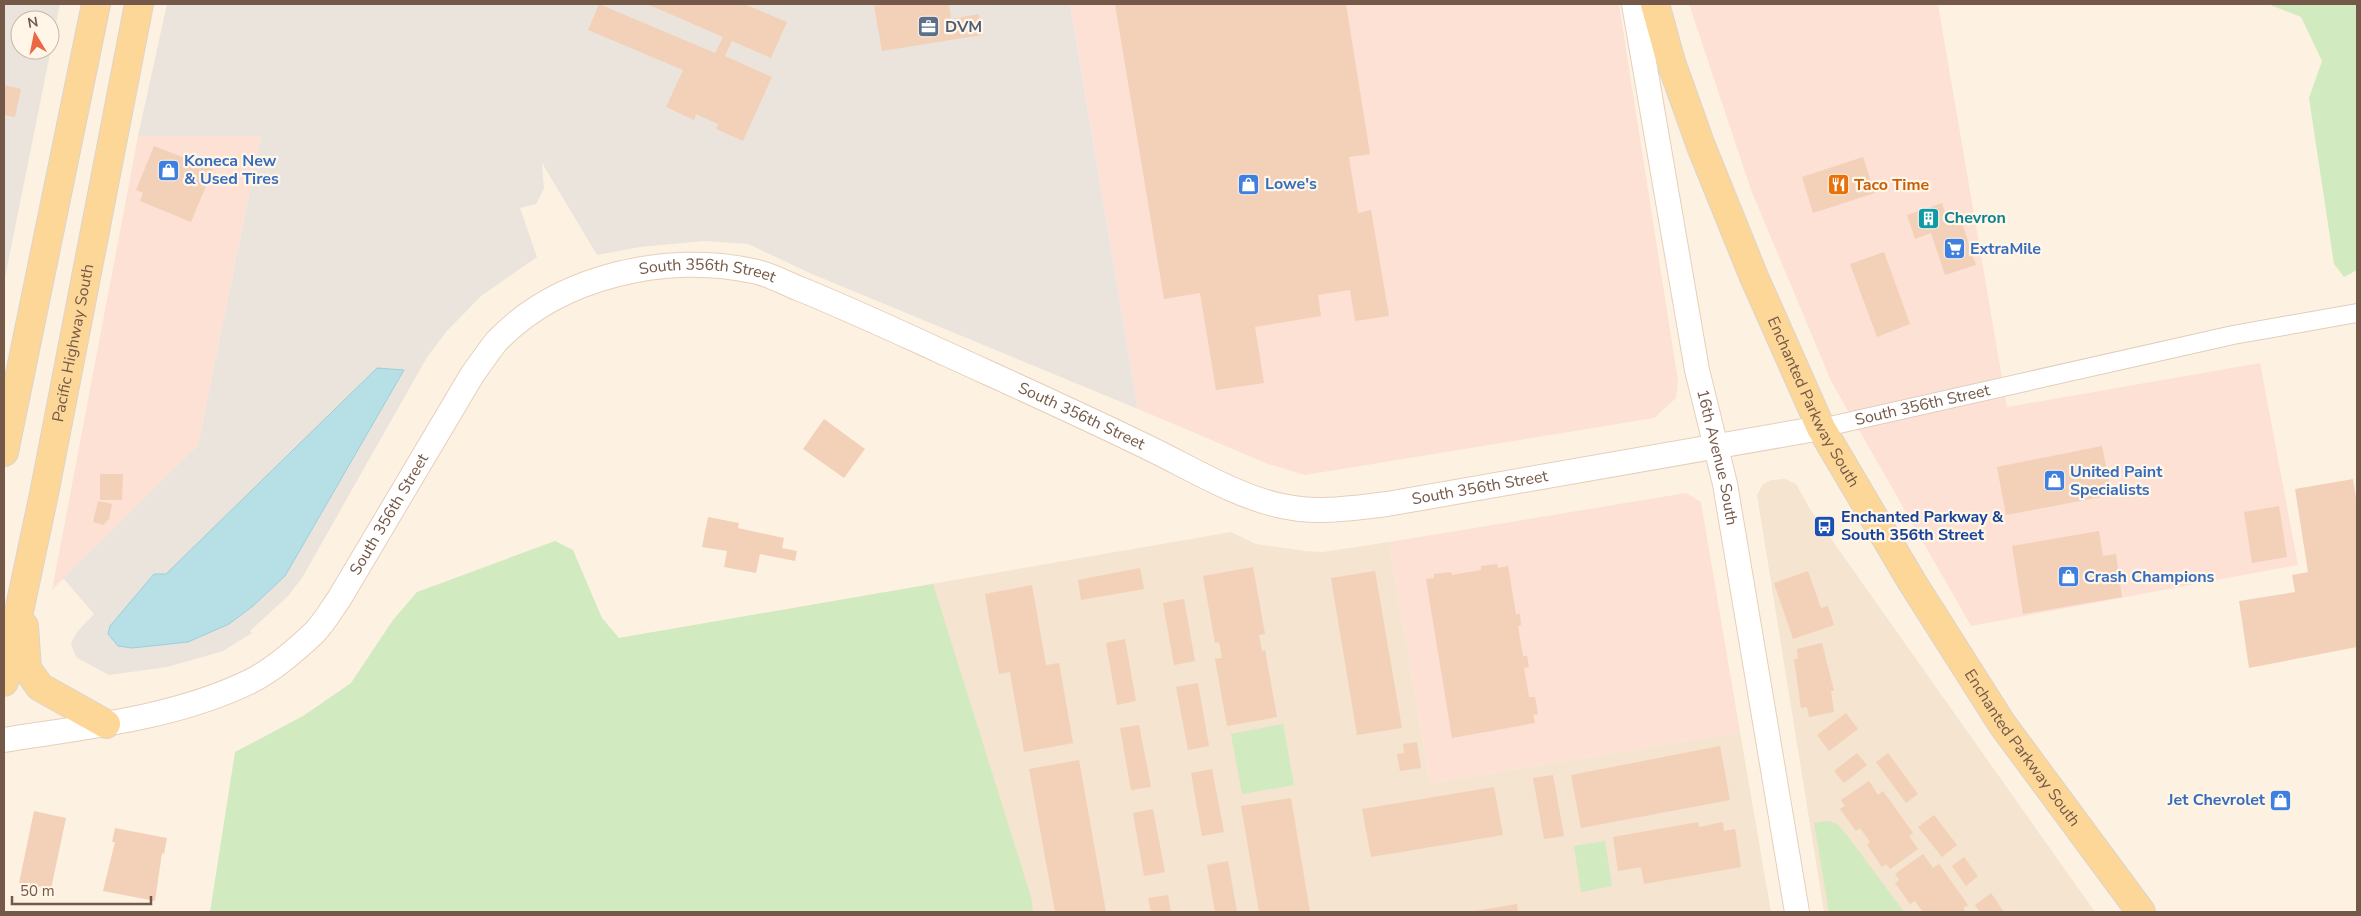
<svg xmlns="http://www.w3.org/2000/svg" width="2361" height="916" font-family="'Nunito Sans',sans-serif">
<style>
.residential{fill:#f4e4d0}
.commercial{fill:#fde1d5}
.industrial{fill:#ebe4dd;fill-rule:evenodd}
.green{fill:#d1eac0}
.water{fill:#b6dfe6;stroke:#9ccfd8}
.building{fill:#f3d0b8}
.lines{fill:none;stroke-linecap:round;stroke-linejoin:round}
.street-casing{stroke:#e1cebd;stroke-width:20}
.secondary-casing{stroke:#e6cfbb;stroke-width:26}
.primary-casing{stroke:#dbd4cf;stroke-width:30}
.street{stroke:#fff;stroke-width:18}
.secondary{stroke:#fff;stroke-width:24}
.primary{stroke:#fdd798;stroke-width:28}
.labels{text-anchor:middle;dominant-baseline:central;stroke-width:4.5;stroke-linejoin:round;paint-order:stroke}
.service-label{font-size:16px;font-weight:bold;fill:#4e5e75;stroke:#fff6e8;text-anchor:start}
.shop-label{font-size:16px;font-weight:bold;fill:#366cbe;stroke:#fff6e8;text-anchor:start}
.food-label{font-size:16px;font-weight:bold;fill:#c56008;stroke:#fff6e8;text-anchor:start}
.culture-label{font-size:16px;font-weight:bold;fill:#0d838f;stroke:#fff6e8;text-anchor:start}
.street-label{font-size:16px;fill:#745848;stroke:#fff6e8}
.transit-label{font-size:16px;font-weight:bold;fill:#164399;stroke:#fff6e8;text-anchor:start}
</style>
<rect width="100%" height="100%" fill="#fdf2e1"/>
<g class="residential">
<path d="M1785,479l11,5 14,25 285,403h-271l-67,-417 6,-11 9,-4z"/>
<path d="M1231,532l25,12 49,7 18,1 66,-10 41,241 310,-51 31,180h-1105l-47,-274z"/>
</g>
<g class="commercial">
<path d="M1070,4h549l59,377 -2,17 -22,20 -349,57 -37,-11 -130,-55z"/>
<path d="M1689,4h249l69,403 253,-44 38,202 -327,61 -140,-245 -80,-191z"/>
<path d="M261,135l-63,310 -146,145 86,-454z"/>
<path d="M1686,493l15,9 39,230 -310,51 -41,-241z"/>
</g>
<g class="industrial">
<path d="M4,4h56l-56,279zM20,20h30v30h-30z"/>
<path d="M167,4h903l68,405 -326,-135 -64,-30 -44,-3 -64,6 -43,8 -55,-92 2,26 -8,15 -16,4 17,49 -56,39 -35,36 -20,27 -124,219 -14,18 -38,35 2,2 -29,18 -56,16 -58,8 -32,-17 -4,-8 -2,-7 6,-11 17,-18 -31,-36 135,-133 63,-309h-123z"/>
</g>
<g class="green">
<path d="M2268,4h89v266l-13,7 -10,-13 -25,-166 13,-37 -21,-44z"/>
<path d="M555,541l18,9 29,68 17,20 314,-54 98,313 2,15h-823l25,-160 68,-36 48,-33 42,-63 24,-28z"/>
<path d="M1283,724l11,61 -52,9 -11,-60z"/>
<path d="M1828,821l9,3 9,10 58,78h-75l-15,-89z"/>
<path d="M1605,841l7,45 -31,6 -7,-46z"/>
</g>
<path class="water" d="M377,368l27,2 -119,206 -32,30 -24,18 -41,18 -56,6 -14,-2 -10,-12 2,-8 44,-52h12z"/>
<g class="building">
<path d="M599,4l116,49 8,-16 -76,-33h97l43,18 -16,36 -39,-17 -7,15 47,21 -29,64 -27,-12 2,-5 -22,-10 -2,6 -28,-13 17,-37 -95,-40z"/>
<path d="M890,4h59l2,15 28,-5 3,21 -100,16 -8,-45z"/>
<path d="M1115,4h231l24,150 -21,3 9,56 13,-3 18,106 -34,5 -5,-31 -32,5 3,21 -66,11 9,56 -48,7 -16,-97 -36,6z"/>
<path d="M4,85l17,4 -6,28 -11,-2z"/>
<path d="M154,146l59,23 -22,53 -51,-21 3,-8 -7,-3z"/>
<path d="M1863,157l12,36 -62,20 -11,-36z"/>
<path d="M1942,203l6,18 12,-4 16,48 -31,10 -14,-42 -16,6 -8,-24z"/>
<path d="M1884,252l26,72 -33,13 -27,-73z"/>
<path d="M824,419l41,30 -21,29 -41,-29z"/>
<path d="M2102,446l10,49 -106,20 -9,-48z"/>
<path d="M100,474h23l-1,26h-22z"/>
<path d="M2353,479l4,25v143l-108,21 -10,-67 56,-9 -3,-17 16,-3 -13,-83z"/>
<path d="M98,501l14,3 -3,15 -6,6 -10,-3z"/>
<path d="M2279,506l8,51 -35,6 -8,-51z"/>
<path d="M708,517l31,6 -1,5 46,10 -2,10 15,3 -2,10 -35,-7 -4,19 -32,-6 3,-16 -25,-4z"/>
<path d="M2099,531l4,25 13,-2 6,43 -99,17 -11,-68z"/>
<path d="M1497,564l1,4 10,-2 8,48h4l1,11 -3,1 5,30h4l2,11 -5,1 5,29h6l3,17 -5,1 2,8 -83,15 -26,-159 8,-1v-4l17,-2 1,3 29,-5v-4z"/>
<path d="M1253,567l12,67 -6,1 3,16 3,-1 12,67 -50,9 -12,-67 7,-1 -3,-16 -4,1 -12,-67z"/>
<path d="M1140,568l4,21 -63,11 -3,-20z"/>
<path d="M1375,571l27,157 -45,7 -26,-157z"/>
<path d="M1808,571l13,37 7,-2 6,19 -41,14 -19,-56z"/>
<path d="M1032,585l14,80 13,-2 14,80 -49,9 -14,-80 -11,2 -14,-80z"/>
<path d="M1184,599l11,62 -21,4 -11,-62z"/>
<path d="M1125,639l11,62 -19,4 -11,-62z"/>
<path d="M1822,643l12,48h-3l3,21 -25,5 -2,-10 -6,1 -7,-49h4l-1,-10z"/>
<path d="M1198,683l11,63 -21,4 -12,-63z"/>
<path d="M1846,713l12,16 -29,22 -12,-16z"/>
<path d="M1139,725l12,62 -20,3 -11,-62z"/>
<path d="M1417,742l4,26 -21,3 -3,-17 7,-1 -1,-9z"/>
<path d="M1720,746l10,54 -149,28 -10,-53z"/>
<path d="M1857,753l10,12 -23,18 -10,-12z"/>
<path d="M1888,753l30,41 -12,9 -30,-41z"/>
<path d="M1079,760l27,152h-51l-26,-143z"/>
<path d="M1212,769l12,63 -22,4 -11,-63z"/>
<path d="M1553,775l11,61 -20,3 -11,-61z"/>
<path d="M1869,781l9,14 5,-4 30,42 -4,3 9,13 -28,20 -4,-5 -4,3 -15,-22 3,-3 -10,-14 -4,3 -16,-22 5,-3 -4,-6z"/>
<path d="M1494,787l9,48 -132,22 -9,-48z"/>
<path d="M1291,798l19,114h-51l-18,-106z"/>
<path d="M1153,809l12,63 -21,4 -11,-63z"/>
<path d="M34,811l32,7 -15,71 -32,-6z"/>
<path d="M1934,815l23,30 -15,12 -24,-30z"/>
<path d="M1698,822l1,5 24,-5 1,9 11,-2 6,38 -97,17 -3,-17 -23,4 -5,-34z"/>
<path d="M115,828l52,10 -3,16 -2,-1 -7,48 -52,-10 12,-49h-3z"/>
<path d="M1923,854l10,14 6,-4 29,41 -5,3 3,4h-43l-8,-11 -5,3 -15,-21 4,-3 -4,-6z"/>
<path d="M1964,857l14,19 -12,10 -14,-20z"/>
<path d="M1228,861l9,51h-22l-8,-47z"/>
<path d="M1991,893l13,19h-24l-5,-7z"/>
<path d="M1168,895l3,17h-20l-3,-14z"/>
<path d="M1517,904l1,8h-43v-1z"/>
</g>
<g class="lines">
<defs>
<g id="street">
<path id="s1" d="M1821,428l412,-93 124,-22"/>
</g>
<g id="secondary">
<path id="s2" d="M1634,4l63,366 28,114 72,428"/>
<path id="s3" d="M4,740c81,-13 172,-22 247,-59 22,-11 45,-31 63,-48 10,-10 17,-23 25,-34l133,-224c8,-11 16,-23 24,-33 62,-66 171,-90 257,-71 16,3 32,12 47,18 47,19 92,40 138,61 72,33 144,65 215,100 41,20 85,47 129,56 35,8 70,2 105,-2l434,-76"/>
</g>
<g id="primary">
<path id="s4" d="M1655,4l16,58 30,84 53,131 67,151 91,154 90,142 139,188"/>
<path d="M4,452l92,-448"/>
<path d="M24,626l3,43 13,18 66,37"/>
<path id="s5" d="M4,682l40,-188 95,-490"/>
</g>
</defs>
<use href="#street" class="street-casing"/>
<use href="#secondary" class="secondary-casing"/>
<use href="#primary" class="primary-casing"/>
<use href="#street" class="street"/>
<use href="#secondary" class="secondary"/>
<use href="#primary" class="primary"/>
</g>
<defs>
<symbol id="office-square" viewBox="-11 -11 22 22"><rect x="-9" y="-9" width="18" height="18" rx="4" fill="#5c6f8a" stroke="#fff6e8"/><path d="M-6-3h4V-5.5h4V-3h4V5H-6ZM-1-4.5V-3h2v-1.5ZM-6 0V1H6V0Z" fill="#fff"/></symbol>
<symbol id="shop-square" viewBox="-11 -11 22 22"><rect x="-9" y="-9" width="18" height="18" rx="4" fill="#3f7fe0" stroke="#fff6e8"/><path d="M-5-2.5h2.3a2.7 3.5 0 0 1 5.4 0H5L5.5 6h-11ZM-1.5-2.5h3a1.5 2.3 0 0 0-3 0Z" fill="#fff"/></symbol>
<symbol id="restaurant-square" viewBox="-11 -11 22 22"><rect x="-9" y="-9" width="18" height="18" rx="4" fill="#e8710a" stroke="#fff6e8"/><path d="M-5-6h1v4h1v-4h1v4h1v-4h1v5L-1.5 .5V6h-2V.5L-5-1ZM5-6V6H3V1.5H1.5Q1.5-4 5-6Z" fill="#fff"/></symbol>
<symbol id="building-square" viewBox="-11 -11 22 22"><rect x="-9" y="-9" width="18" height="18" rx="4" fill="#0f9aa8" stroke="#fff6e8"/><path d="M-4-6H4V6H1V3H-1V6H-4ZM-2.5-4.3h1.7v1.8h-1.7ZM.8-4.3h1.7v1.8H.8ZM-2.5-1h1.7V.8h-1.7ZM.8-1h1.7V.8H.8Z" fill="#fff"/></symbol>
<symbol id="supermarket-square" viewBox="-11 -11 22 22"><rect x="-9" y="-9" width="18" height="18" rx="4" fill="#3f7fe0" stroke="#fff6e8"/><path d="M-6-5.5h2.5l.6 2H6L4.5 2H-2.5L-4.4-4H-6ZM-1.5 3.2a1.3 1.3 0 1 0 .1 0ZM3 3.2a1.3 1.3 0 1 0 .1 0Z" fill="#fff"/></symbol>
<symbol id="bus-square" viewBox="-11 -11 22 22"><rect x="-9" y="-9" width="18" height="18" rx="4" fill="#1a4fb4" stroke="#fff6e8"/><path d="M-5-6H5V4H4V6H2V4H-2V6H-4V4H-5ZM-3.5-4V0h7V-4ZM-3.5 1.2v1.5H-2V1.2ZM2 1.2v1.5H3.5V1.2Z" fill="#fff"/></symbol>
</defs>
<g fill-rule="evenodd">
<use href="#office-square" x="916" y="14" width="25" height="25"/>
<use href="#shop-square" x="156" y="158" width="25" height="25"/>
<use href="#shop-square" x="1236" y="172" width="25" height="25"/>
<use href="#restaurant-square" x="1826" y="172" width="25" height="25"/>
<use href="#building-square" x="1916" y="206" width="25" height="25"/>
<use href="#supermarket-square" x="1942" y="236" width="25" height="25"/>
<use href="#shop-square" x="2042" y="468" width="25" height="25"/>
<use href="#bus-square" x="1812" y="514" width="25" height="25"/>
<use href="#shop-square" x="2056" y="564" width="25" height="25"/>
<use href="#shop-square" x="2268" y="788" width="25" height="25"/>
</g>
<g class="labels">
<g class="service-label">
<text x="945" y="27">DVM</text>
</g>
<g class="shop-label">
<text x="184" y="161">Koneca New<tspan x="184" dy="18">&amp; Used Tires</tspan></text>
<text x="1265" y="184">Lowe's</text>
<text x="1970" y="249">ExtraMile</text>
<text x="2070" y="472">United Paint<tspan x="2070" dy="18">Specialists</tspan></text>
<text x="2084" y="577">Crash Champions</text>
<text x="2265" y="800" text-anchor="end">Jet Chevrolet</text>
</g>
<g class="food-label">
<text x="1854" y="185">Taco Time</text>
</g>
<g class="culture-label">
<text x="1944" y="218">Chevron</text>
</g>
<g class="street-label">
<text stroke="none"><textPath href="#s3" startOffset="910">South 356th Street</textPath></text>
<text stroke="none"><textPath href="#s5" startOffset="346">Pacific Highway South</textPath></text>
<text stroke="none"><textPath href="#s4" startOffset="429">Enchanted Parkway South</textPath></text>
<text stroke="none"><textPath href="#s1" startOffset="104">South 356th Street</textPath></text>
<text stroke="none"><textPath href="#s3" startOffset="1315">South 356th Street</textPath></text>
<text stroke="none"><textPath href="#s2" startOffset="461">16th Avenue South</textPath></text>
<text stroke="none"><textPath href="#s3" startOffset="1735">South 356th Street</textPath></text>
<text stroke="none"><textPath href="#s3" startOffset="475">South 356th Street</textPath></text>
<text stroke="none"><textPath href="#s4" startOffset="834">Enchanted Parkway South</textPath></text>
</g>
<g class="transit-label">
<text x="1841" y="517">Enchanted Parkway &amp;<tspan x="1841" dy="18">South 356th Street</tspan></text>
</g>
</g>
<rect width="2361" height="916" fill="none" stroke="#745848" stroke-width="10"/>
<g transform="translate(35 35) rotate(350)"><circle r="24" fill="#fff6e8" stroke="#c7b7a8"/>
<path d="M0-4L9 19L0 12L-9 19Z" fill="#ea6843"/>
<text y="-8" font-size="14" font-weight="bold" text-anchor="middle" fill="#745848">N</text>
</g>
<path d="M12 896v8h139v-8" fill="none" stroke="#745848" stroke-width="2.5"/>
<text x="20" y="896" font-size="15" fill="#745848" stroke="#fff6e8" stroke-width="4" paint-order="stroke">50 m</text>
</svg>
